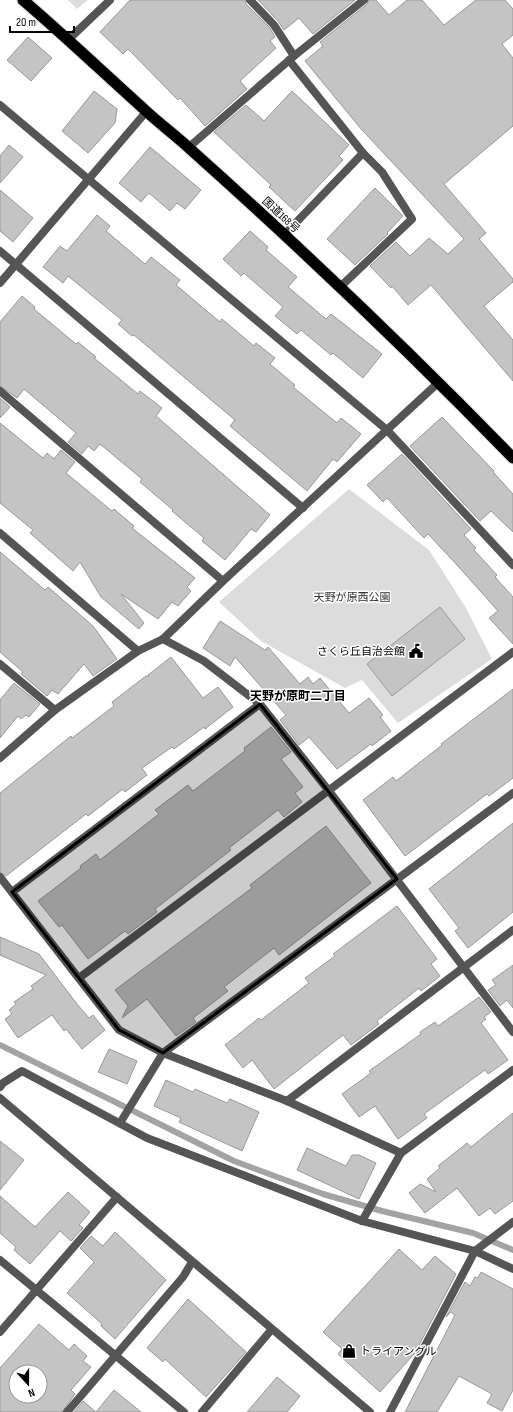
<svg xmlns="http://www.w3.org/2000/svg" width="513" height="1412" font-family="'Sofia Sans Condensed','Noto Sans JP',sans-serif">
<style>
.green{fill:#dcdcdc}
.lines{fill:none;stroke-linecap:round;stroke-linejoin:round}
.stream{stroke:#a3a3a3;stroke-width:6}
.building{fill:#c4c4c4;stroke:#999;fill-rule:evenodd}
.trunk-casing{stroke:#dbdbdb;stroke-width:13}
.minor{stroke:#555;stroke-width:8}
.tertiary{stroke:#555;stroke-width:8}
.trunk{stroke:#000;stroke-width:11}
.marked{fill:#000;fill-opacity:0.2;stroke:#000;stroke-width:3;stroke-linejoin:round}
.labels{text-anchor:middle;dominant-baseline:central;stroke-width:3;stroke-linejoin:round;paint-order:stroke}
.street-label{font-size:11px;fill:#000;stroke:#fff}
.park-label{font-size:11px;fill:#333;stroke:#fff}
.poi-label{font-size:11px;fill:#000;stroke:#fff;text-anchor:end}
.neighbourhood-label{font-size:12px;font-weight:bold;fill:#000;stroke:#fff}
</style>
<rect width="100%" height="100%" fill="#fff"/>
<g class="green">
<path d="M68,0h20l-11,9z"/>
<path d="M349,489l80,61 37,58 26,51 -94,64 -36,-43 -17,8 -84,-47 -42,-39z"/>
</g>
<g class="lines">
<path class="stream" d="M0,1045l234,116 89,33 59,17 91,22 40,17"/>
</g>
<g class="building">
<path d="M130,0h115l1,4 24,24 5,9 -5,4 6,7 -36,33 7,8 -42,37 -25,-28 -2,2 -50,-51 -5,5 -23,-22z"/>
<path d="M258,0h97l-42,34 -14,-16 -15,12 -6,-9z"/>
<path d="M369,0h7l13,15 18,-15h15l22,25 32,-25h29l8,9v26l-11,9 11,14v68l-69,58 42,49 -7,6 34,40v3l-29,24 29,34v41l-82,-96 -23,20 -16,-19 -1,2 -21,-22 26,-24 14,14 19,-18 19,16 16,-15 -102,-109 -57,-69 18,-15 -3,-4 47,-38z"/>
<path d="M28,37l24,21 -21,23 -24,-21z"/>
<path d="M94,91l23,18 -2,14 -27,30 -26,-22z"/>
<path d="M292,91l57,54 -10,11 4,4 -48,51 -26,-24 2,-2 -57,-53 32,-27 18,16z"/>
<path d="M9,145l14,12 -23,26v-27z"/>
<path d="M150,147l51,43 -16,19 -8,-6 -7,8 -21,-18 -8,9 -22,-19z"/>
<path d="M375,188l28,28 -16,17 1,1 -33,31 -28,-26z"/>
<path d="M0,190l33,28 -20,24 -13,-11z"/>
<path d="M97,215l13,11 -4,5 39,33 6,-7 29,23 -4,5 44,37 2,-3 32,27 2,-3 19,15 -5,6 25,21 -2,2 44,36 4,-5 20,16 -24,28 -4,-3 -26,32 -77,-65 5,-6 -101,-85 -2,1 -14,-12 4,-4 -54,-44 -5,7 -20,-16 17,-21 7,5z"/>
<path d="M250,231l18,16 -2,3 31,27 -9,10 38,32 5,-5 51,40 -19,24 -30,-25 -2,2 -30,-25 -4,4 -22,-18 8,-9 -39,-34 -3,3 -18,-17z"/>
<path d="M22,296l13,11 -1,2 42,35 2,-2 18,15 -2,1 44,36 2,-3 22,17 -6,8 114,99 -14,17 -5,-3 -26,31 -23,-19 2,-3 -32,-27 1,-1 -33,-28 2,-3 -42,-35 -6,7 -6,-5 -6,8 -14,-12 8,-9 -52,-44 -7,9 -17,-12v-64z"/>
<path d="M0,398l10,9 -10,11z"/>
<path d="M442,417l52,54 -1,1 20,22v38l-22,-21 -11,10 -70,-75z"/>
<path d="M0,423l43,35 4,-5 7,6 7,-9 14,12 -9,11 46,38 2,-2 20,17 -2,2 63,50 -8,9 4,4 -13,15 -6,-4 -14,17 -37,-25 23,29 -5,6 -38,-32 -21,-35 -7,9 -43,-38 3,-3 -33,-27z"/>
<path d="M402,454l69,75 -7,6 12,13 -2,2 23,25 -2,2 18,20v47l-24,-26 9,-7 -41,-46 -29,-31 -4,4 -37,-40 -4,4 -16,-17z"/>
<path d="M0,552l45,38 3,-3 45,39 24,33 -24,17 -9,-12 -26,30 -6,-4 -5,6 -26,-22 2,-2 -23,-20z"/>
<path d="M440,607l25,32 -73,57 -25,-32z"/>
<path d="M220,621l45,29 3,-3 32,37 8,-7 5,7 7,-6 29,35 20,-15 14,17 -3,2 11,14 -19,15 -1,-2 -34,25 -28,-32 -10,8 -19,-25 6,-5 -51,-58 -5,9 -27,-18z"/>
<path d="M171,657l32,41 15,-11 15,20 -28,22 -1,-2 -30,22 -2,-2 -30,21 5,7 -22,17 -2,-3 -35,27 -2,-2 -80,62 -6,-4v-79l71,-57 1,2 42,-32 -2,-4 34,-26h3l-1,-1z"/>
<path d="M14,683l26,21 -11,13 -3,-2 -5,4 -3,-3 -18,22v-38z"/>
<path d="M513,689v89l-24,18 -2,-2 -82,62 -42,-56 30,-23 3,4 46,-36 -1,-1z"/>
<path d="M271,727l20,25 -10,7 22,28 -8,6 7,9 -18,15 -6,-7 -49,38 2,2 -76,59 2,3 -29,22 -3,-3 -37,28 -26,-34 -3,2 -21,-26 43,-33 -1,-2 16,-12 4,6 59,-46 -4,-4 33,-25 5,6 52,-40 -1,-3z"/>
<path d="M513,823v89l-45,36 -13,-17 4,-3 -30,-39z"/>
<path d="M326,826l45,57 -92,72 -5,-7 -50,39 4,4 -35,27 3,4 -20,14 -29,-37 -25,19 6,-12 -13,-16 137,-102 -2,-3z"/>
<path d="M397,906l40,53 -6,5 9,12 -19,15 -2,-3 -42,33 2,3 -28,21 -8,-10 -69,54 -22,-29 -9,8 -18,-23 34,-27 2,2 48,-37 -4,-5 30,-22 -2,-2z"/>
<path d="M0,937l39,17 38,50 12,14 4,-3 12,15 -23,19 -16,-20 -2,2 -12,-16 -34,23 -13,-19 7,-5 -3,-4 7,-6 -2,-2 19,-13 -2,-3 15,-11 -46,-20z"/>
<path d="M513,965v43l-6,-8 -7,6 -12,-16 8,-5 -4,-5z"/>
<path d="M479,997l12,15 -7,5 2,2 -5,4 27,37 -20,14 -3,-4 -61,44 3,4 -29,21 -23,-33 -16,11 -17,-23 29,-21 -2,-2 52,-37 -1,-2 15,-10 3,4z"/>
<path d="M109,1049l28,12 -10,23 -29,-12z"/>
<path d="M166,1080l27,12 2,-3 32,14 3,-4 29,13 -17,39 -63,-29 2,-4 -27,-12z"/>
<path d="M513,1113v88l-18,13 -5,-6 -11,8 -22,-28 -32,25 -16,-20 11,-9 16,8 -9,-13 13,-11 -2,-2 29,-23 4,4z"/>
<path d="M0,1141l24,19 -24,30z"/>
<path d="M307,1148l39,18 6,-11h7l17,8 -17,36 -62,-29z"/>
<path d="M68,1192l22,20 -11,13 4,3 -12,13 -11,-10 -30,33 -16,-14 2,-3 -16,-14v-37l35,31z"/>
<path d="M115,1232l51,48 -51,59 -14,-13 1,-2 -35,-31 27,-31 -14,-14 11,-12 12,10z"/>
<path d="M399,1249l23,21 13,-14 21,18 -41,79 -35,39 -42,-38 4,-5 -19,-17z"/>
<path d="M481,1272l32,17v101l-11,21 -15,-8 5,-9 -33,-18 -22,36h-32l50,-97 -4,-3 -5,5 19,-35 5,4 5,-9 3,1z"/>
<path d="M188,1299l58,53 -40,45 -41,-38 -2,3 -16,-14z"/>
<path d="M39,1324l30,26 5,-6 13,12 -4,5 8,6 -20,23 4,4 -13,18h-62v-44zM16,1372h24v24h-24z"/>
<path d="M277,1377l23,19 -13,16h-40z"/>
<path d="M114,1390l27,22h-67l9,-11 13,11z"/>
</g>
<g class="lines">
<defs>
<path id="trunk" d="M23,0c42,36 82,74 123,111 14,13 29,24 43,37 112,100 220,203 324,310"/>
</defs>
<use href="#trunk" class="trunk-casing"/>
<g class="minor">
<path d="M250,0l24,25 20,31"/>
<path d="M69,39l41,-39"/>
<path d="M289,60l74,93 19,19 30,47 -72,68"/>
<path d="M0,105l387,325 126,135"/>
<path d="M189,147l105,-91 70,-56"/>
<path d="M284,235l79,-82"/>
<path d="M0,251l303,257"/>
<path d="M0,283l146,-171"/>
<path d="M0,391l223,190"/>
<path d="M0,533l138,118"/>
<path d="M163,639l41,22 56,43 69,87 184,241"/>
<path d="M0,664l55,46"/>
<path d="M0,758l55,-48 83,-59 25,-12 60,-58 216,-199"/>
<path d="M0,877l119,153 44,23 124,48 114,52 -39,68"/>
<path d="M12,892l248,-188"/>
<path d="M79,978l434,-326"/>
<path d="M0,1087l3,-4 19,-12 125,67 215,83 113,30 38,18"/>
<path d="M287,1101l226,-171"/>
<path d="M120,1123l43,-70 350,-260"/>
<path d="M401,1153l112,-83"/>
<path d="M0,1260l184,152"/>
<path d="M0,1332l117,-135"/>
<path d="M67,1412l116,-135 9,-15"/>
<path d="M202,1412l70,-83"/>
<path d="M390,1412l85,-161 38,-29"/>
</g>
<path class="tertiary" d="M0,1098l370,314"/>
<use href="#trunk" class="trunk"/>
</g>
<path class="marked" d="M260,704l137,175 -234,174 -44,-23 -107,-138z"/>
<defs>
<symbol id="civic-bare" viewBox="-9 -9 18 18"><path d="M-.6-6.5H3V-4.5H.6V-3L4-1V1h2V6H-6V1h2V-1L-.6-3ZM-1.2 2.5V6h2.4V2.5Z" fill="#000" stroke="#fff" stroke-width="2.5" paint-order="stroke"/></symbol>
<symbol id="shop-bare" viewBox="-9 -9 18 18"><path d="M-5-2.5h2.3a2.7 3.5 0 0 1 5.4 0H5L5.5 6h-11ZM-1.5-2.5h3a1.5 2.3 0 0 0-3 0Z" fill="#000" stroke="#fff" stroke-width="2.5" paint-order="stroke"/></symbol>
</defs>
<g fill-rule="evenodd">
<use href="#civic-bare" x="406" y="641" width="20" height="20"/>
<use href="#shop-bare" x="339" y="1341" width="20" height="20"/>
</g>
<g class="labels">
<g class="street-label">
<text transform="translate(281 215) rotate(43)">国道168号</text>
</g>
<g class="park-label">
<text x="352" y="597">天野が原西公園</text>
</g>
<g class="poi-label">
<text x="405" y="651">さくら丘自治会館</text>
<text x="360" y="1351" text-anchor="start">トライアングル</text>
</g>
<g class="neighbourhood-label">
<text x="298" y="696">天野が原町二丁目</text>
</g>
</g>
<g transform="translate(28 1384) rotate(159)"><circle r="19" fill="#ffffff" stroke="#999999"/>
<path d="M0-3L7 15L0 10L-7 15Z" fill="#000000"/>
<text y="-6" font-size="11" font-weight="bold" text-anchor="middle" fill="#000000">N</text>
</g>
<path d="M10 26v6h64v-6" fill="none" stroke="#000000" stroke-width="2"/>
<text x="16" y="26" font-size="12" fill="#000000" stroke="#ffffff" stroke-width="3" paint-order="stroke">20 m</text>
</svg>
